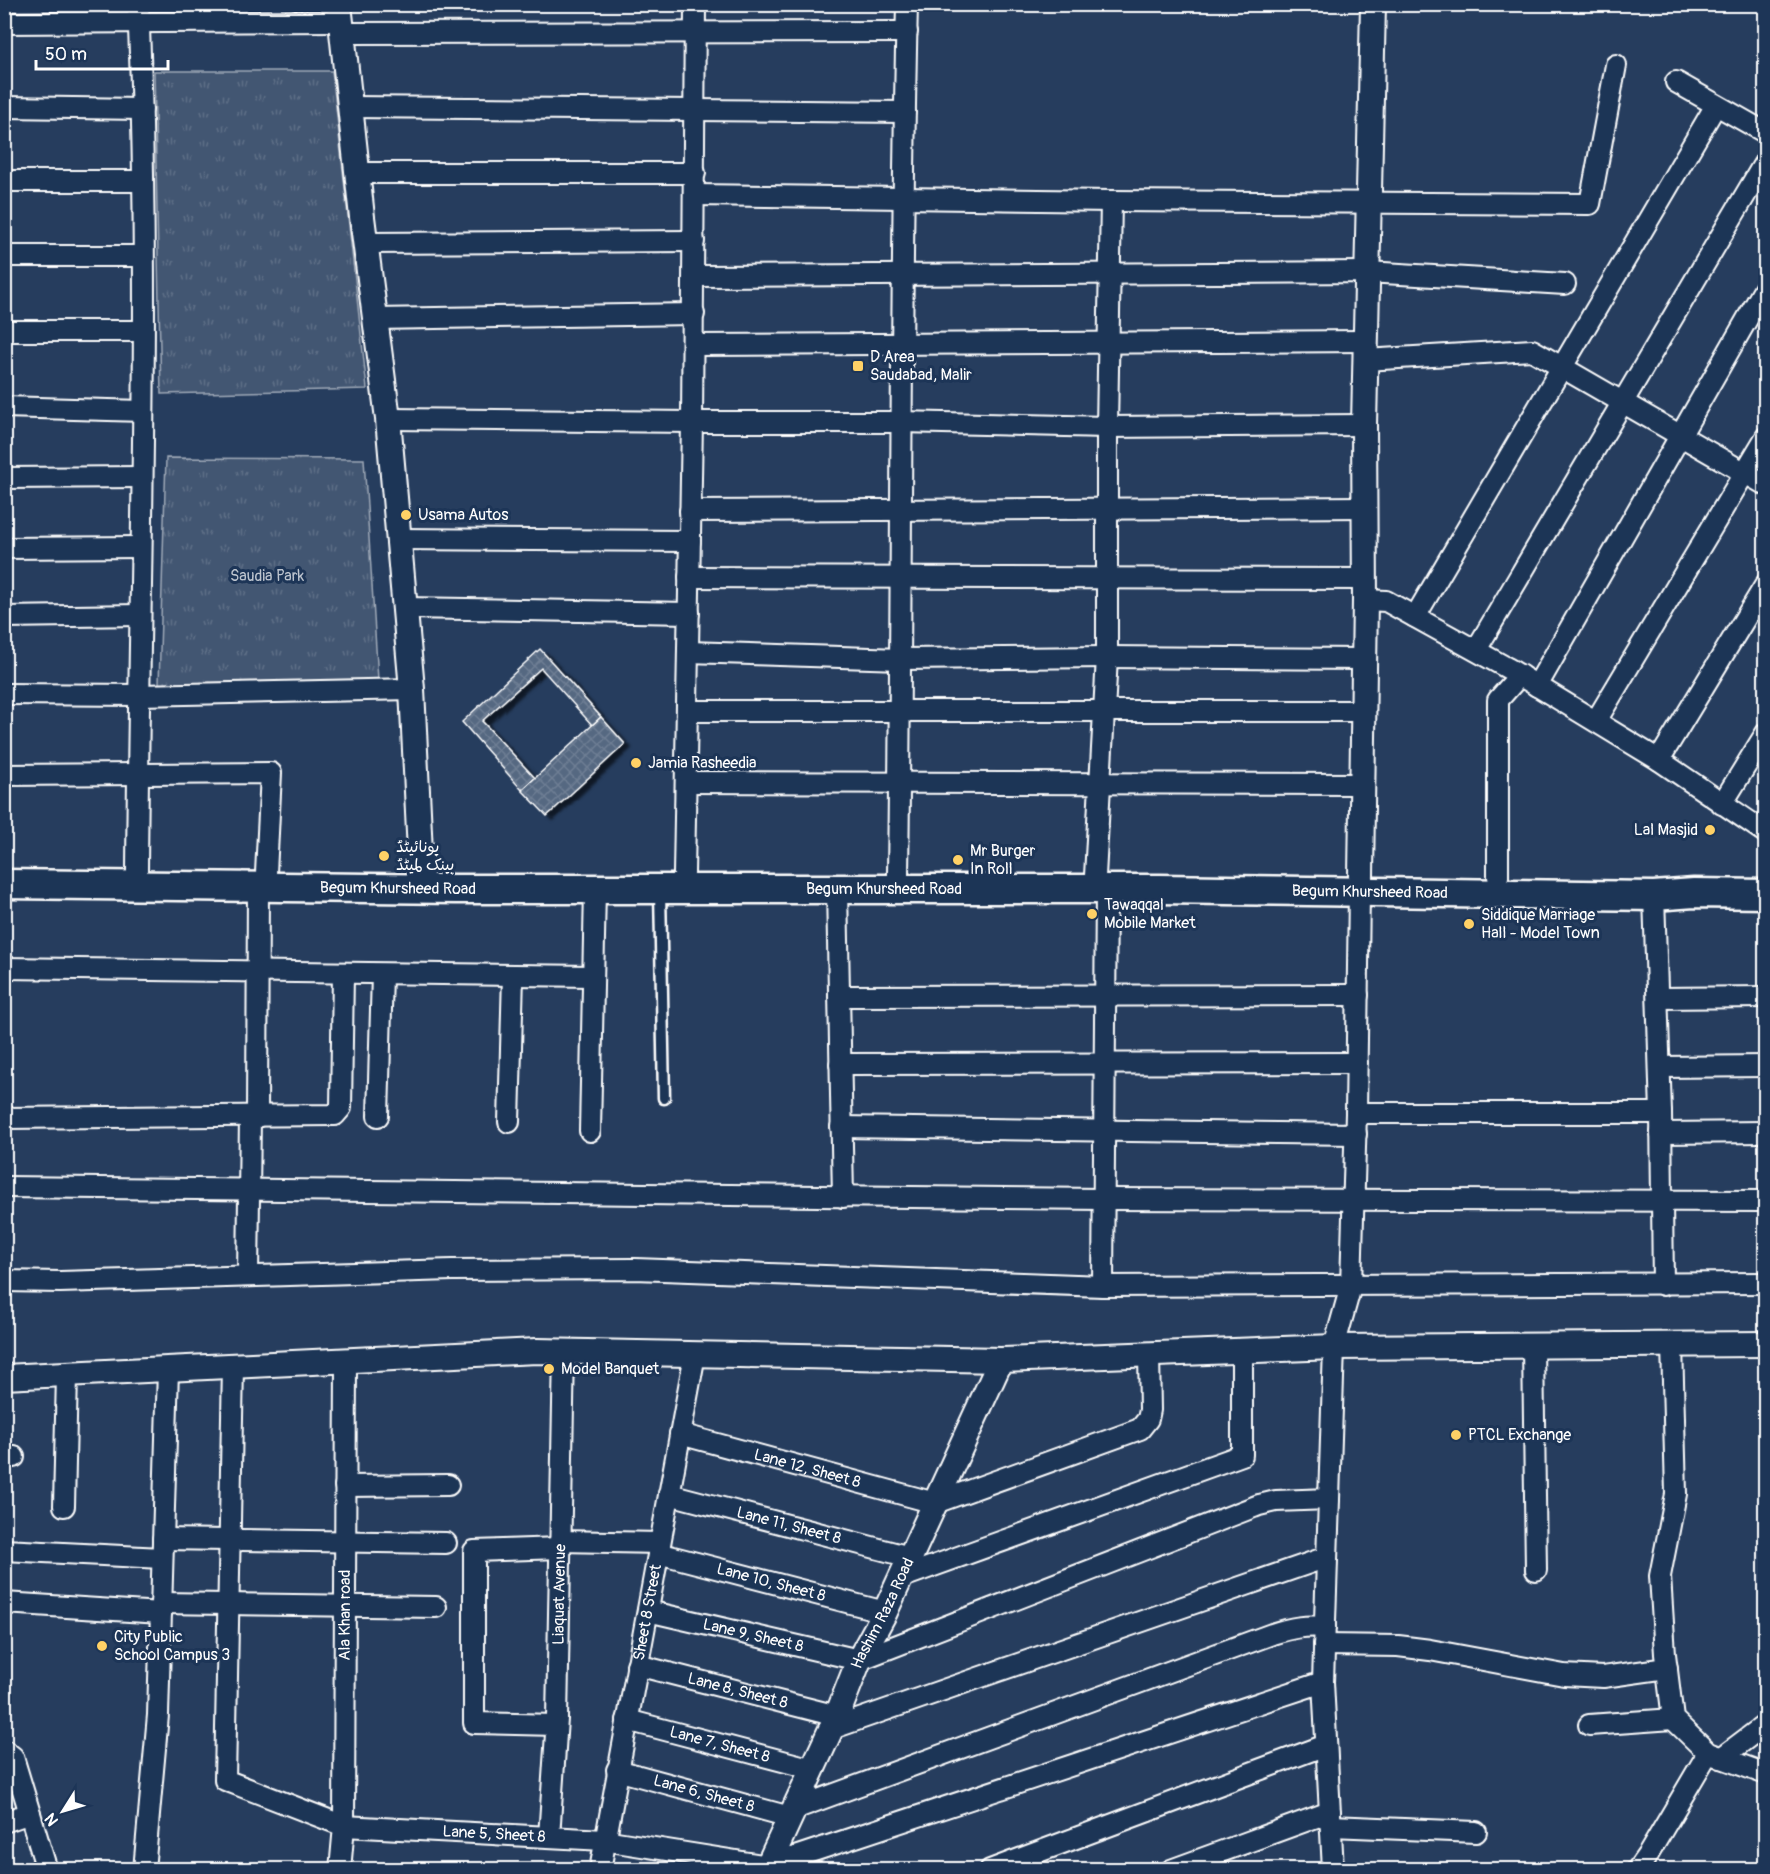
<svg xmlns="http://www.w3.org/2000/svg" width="1770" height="1874" font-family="Pangolin,'Playpen Sans Arabic',sans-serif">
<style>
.grass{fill:url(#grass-tufts);stroke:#a0aab8;stroke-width:1.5}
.building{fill:url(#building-cross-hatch);stroke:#fff;stroke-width:1.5;filter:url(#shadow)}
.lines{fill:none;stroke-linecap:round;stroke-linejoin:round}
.service-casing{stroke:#fff;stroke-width:15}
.minor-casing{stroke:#fff;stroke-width:24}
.tertiary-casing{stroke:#fff;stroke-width:28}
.secondary-casing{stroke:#fff;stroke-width:33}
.service{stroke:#1d3557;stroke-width:10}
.minor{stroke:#1d3557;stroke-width:20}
.tertiary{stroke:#1d3557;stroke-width:24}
.secondary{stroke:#1d3557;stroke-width:28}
.poi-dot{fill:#ffd166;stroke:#1d3557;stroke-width:2}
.labels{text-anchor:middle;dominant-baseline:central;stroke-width:6;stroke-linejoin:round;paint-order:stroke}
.poi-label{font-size:16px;fill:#fff;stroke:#1d3557;text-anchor:start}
.park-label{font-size:16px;fill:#bdc4ce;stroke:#1d3557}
.street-label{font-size:16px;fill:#fff;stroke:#1d3557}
</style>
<defs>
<pattern id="grass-tufts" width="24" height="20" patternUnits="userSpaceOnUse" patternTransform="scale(1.5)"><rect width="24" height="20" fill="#425672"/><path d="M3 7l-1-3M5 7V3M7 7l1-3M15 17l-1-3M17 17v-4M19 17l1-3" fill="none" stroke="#5e6f87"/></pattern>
<pattern id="building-cross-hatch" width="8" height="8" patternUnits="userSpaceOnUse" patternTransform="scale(1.5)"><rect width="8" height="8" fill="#556781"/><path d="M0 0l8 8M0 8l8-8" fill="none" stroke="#6e7e94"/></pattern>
<filter id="shadow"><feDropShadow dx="6" dy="4" stdDeviation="1.5" flood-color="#0009"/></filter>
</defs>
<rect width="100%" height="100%" fill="#263d5e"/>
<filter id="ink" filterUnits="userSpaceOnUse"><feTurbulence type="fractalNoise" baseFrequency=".0167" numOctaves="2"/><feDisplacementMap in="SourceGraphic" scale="12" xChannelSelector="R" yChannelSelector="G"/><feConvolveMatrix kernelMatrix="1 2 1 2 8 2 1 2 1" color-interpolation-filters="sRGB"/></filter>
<g filter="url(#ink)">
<g class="grass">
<path d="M154,71h178l35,318 -206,5z"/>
<path d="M166,458l198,1 14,221 -219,4z"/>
</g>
<g class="building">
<path d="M540,649l61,68 -9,8 -51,-57 -59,53 53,57 -13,12 -60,-68z"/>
<path d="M601,717l24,27 -78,72 -25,-26z"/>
</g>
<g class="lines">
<defs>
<path id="service" d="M660,891l4,207"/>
<g id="minor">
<path d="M4,23l337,-2"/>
<path d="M342,33l565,-1"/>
<path d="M1676,82l90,51"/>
<path d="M4,107l138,2"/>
<path d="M350,107l555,5"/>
<path d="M357,173h338"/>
<path d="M4,181h138"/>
<path d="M695,195l416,6 479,3 26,-139"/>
<path d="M365,243l329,-2"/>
<path d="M4,256h139"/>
<path d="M694,276l673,-4 198,12"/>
<path d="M374,319l320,-5"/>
<path d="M4,331h139"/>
<path d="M693,345l673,-4"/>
<path d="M1365,360l167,-10 234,135"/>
<path d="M4,407l139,4"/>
<path d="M388,419l304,3h209l206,5 257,-2"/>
<path d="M4,478l138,-1"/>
<path d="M690,511l675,-4"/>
<path d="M399,539l291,2"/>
<path d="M4,548l137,-1"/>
<path d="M689,577l676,2"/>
<path d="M1365,600l21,1 125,69 148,90 107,73"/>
<path d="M405,608l284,5"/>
<path d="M4,617l136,-2"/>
<path d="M1415,617l301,-512"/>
<path d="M1476,650l290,-490"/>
<path d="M688,652l213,7 206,-2 258,2"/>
<path d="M1537,686l229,-400"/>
<path d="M4,694l135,1 273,-6"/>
<path d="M687,711h677"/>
<path d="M1596,721l170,-284"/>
<path d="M1659,760l107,-176"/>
<path d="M4,775l267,-2 -5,100"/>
<path d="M686,782l677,2"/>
<path d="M1722,804l44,-71"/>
<path d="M137,873c2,-290 14,-579 1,-869"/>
<path d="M684,874l8,-452 3,-418"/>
<path d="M898,875c4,-290 2,-580 9,-871"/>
<path d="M1095,876l12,-219v-230l4,-226"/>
<path d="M1498,877v-177l22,-25"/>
<path d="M837,889l6,308"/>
<path d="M1654,896l7,217 2,172"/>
<path d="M4,968l589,8"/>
<path d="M839,996l519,-1"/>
<path d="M1658,998l108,-1"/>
<path d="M840,1064l517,-1"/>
<path d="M1660,1067l106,-1"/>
<path d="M1356,1113h305"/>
<path d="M378,1116l4,-142"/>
<path d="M257,1117l1,-230"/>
<path d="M4,1118l331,-3 6,-7 2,-135"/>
<path d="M509,1122l4,-147"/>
<path d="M841,1127l515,7"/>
<path d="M590,1131l5,-242"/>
<path d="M1661,1133l105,-1"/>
<path d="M4,1187l1099,12 663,2"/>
<path d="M248,1276l2,-159"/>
<path d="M4,1281l56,1 392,-12 183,-1 468,17 663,-3"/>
<path d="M1103,1286l3,-396"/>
<path d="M1672,1344l4,150 -16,82 5,78 8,65 35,34 58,21"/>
<path d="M1533,1345l3,225"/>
<path id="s1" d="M233,1366l-8,414 119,46 260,14 164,26 555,-184"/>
<path id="s2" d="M680,1434l255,69 205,-74 8,-10 2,-9 -1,-56"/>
<path d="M4,1456l10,1"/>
<path d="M345,1486l103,-1"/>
<path id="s3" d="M669,1494l241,63"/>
<path d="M64,1506l3,-132"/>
<path d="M163,1539l283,4"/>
<path d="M560,1541l100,2"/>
<path d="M4,1550l158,8"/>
<path id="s4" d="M658,1553l227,59"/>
<path d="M900,1578l342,-123v-105"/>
<path d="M4,1603l157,10"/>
<path d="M161,1603l275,4"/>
<path id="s5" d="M648,1611l211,49 400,-155 17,-4 53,-2"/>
<path d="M1324,1645l74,1 32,4 134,25 39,2 64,-9"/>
<path id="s6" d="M637,1665l200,51"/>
<path id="s7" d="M627,1720l186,49"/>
<path d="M556,1725l-82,-2v-172l86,-3"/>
<path d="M1589,1725l84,-6"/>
<path d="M831,1729l496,-172"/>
<path d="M4,1750l9,7 33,110 -8,3"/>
<path d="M1721,1758l45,-34"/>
<path id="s8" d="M617,1770l173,47"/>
<path d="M794,1809l478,-175c19,-6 33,-9 53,-7"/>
<path d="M4,1822l26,-9"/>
<path d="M1331,1826l145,6"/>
<path id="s9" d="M549,1837l8,-118 7,-367"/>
<path d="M144,1870l14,-155 10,-346"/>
<path id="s10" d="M340,1870l4,-44 2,-465"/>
<path id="s11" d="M600,1870l95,-516"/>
<path d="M990,1870l336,-125"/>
<path d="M1171,1870l159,-58"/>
<path d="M1333,1870l-10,-188 11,-335 17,-61 5,-173 3,-221"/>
<path d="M1637,1870l12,-17 59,-100"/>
</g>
<g id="tertiary">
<path d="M339,4l23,213 26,202 24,270 9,184"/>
<path d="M1361,876l4,-276 -1,-175 9,-421"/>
<path d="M4,1377l533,-26 464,9 333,-13 432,-3"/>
<path id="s12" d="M766,1870l71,-154 22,-56 26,-48 116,-252"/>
</g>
<g id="secondary">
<path id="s13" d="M4,884l452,5h704l494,7 40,-3 72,1"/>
</g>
</defs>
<use href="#service" class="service-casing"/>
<use href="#minor" class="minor-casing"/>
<use href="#tertiary" class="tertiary-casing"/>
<use href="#secondary" class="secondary-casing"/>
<use href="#service" class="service"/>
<use href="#minor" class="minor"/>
<use href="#tertiary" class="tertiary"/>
<use href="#secondary" class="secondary"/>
</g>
</g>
<g class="poi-dot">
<rect x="852" y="360" width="12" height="12" rx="3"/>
<circle cx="406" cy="515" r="6"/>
<circle cx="636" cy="763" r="6"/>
<circle cx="1710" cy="830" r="6"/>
<circle cx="384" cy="856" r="6"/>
<circle cx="958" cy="860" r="6"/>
<circle cx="1092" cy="914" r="6"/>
<circle cx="1469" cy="924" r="6"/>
<circle cx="549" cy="1369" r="6"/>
<circle cx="1456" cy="1435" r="6"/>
<circle cx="102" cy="1646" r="6"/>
</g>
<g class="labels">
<g class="poi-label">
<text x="870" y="357">D Area<tspan x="870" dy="18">Saudabad, Malir</tspan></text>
<text x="418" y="515">Usama Autos</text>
<text x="648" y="763">Jamia Rasheedia</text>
<text x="1698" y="830" text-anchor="end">Lal Masjid</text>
<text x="396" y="847">یونائیٹڈ<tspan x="396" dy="18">بینک لمیٹڈ</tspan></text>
<text x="970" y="851">Mr Burger<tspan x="970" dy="18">In Roll</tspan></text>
<text x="1104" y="905">Tawaqqal<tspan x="1104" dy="18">Mobile Market</tspan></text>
<text x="1481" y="915">Siddique Marriage<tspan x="1481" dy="18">Hall - Model Town</tspan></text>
<text x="561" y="1369">Model Banquet</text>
<text x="1468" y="1435">PTCL Exchange</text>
<text x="114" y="1637">City Public<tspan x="114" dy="18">School Campus 3</tspan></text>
</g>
<g class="park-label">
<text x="267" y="576">Saudia Park</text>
</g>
<g class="street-label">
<text stroke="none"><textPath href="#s13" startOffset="394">Begum Khursheed Road</textPath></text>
<text stroke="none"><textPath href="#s13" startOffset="880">Begum Khursheed Road</textPath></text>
<text stroke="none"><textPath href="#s13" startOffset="1366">Begum Khursheed Road</textPath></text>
<text stroke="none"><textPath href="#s2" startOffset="132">Lane 12, Sheet 8</textPath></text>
<text stroke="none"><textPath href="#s3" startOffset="124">Lane 11, Sheet 8</textPath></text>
<text stroke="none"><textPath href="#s4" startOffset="117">Lane 10, Sheet 8</textPath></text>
<text stroke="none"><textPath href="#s9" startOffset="243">Liaquat Avenue</textPath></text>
<text stroke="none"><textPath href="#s11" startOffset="262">Sheet 8 Street</textPath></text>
<text stroke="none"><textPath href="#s12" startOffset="282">Hashim Raza Road</textPath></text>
<text stroke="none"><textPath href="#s10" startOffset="255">Ala Khan road</textPath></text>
<text stroke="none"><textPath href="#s5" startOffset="108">Lane 9, Sheet 8</textPath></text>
<text stroke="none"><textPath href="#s6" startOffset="104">Lane 8, Sheet 8</textPath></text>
<text stroke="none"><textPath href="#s7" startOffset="96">Lane 7, Sheet 8</textPath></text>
<text stroke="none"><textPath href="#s8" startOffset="90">Lane 6, Sheet 8</textPath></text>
<text stroke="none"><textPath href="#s1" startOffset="692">Lane 5, Sheet 8</textPath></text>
</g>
</g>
<rect width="1770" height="1874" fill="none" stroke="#1d3557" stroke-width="24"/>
<rect x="12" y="12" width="1746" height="1850" fill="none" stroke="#fff" stroke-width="2" filter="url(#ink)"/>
<g transform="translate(63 1811) rotate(233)" stroke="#1d3557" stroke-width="4.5" paint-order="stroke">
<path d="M0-4.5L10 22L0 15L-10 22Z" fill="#ffffff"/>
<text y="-9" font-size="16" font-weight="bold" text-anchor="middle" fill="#ffffff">N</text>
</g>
<path d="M36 60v9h132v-9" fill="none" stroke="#ffffff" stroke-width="3"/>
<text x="45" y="60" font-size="18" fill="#ffffff" stroke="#1d3557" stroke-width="4.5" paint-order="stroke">50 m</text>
</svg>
